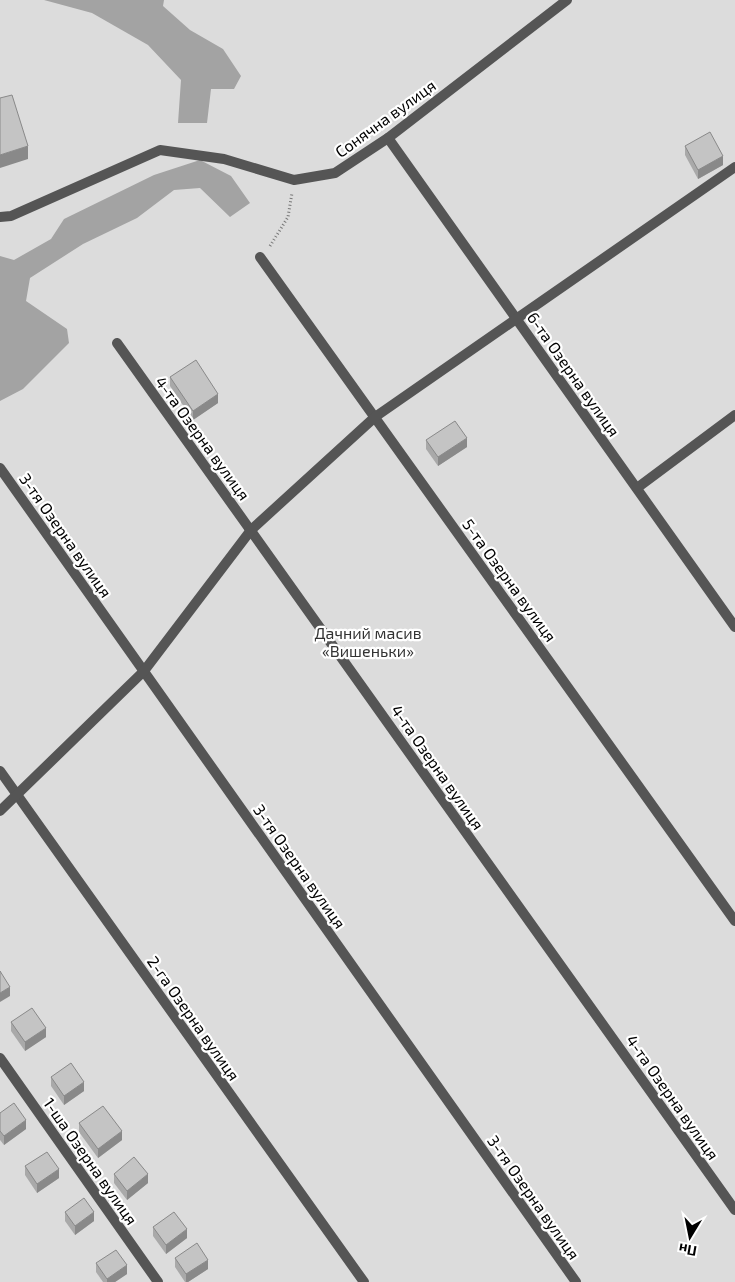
<svg xmlns="http://www.w3.org/2000/svg" width="735" height="1282" font-family="'Exo 2',sans-serif">
<style>
.green{fill:#dcdcdc}
.water{fill:#a3a3a3}
.lines{fill:none;stroke-linecap:round;stroke-linejoin:round}
.path{stroke:#777;stroke-width:3;stroke-dasharray:1 2.5;stroke-linecap:butt}
.minor{stroke:#555;stroke-width:10}
.wall{fill:#a9a9a9}
.shaded-wall{fill:#898989}
.building{fill:#c4c4c4;stroke:#898989}
.labels{text-anchor:middle;dominant-baseline:central;stroke-width:4.5;stroke-linejoin:round;paint-order:stroke}
.street-label{font-size:16px;fill:#000;stroke:#fff}
.park-label{font-size:16px;fill:#333;stroke:#fff}
</style>
<rect width="100%" height="100%" fill="#fff"/>
<rect class="green" x="0" y="0" width="735" height="1282"/>
<g class="water">
<path d="M44,0h120l-1,6 27,24 33,19 18,27 -7,13h-23l-4,34h-29l3,-43 -33,-35 -56,-32z"/>
<path d="M200,160l31,16 19,27 -20,14 -30,-29 -26,2 -37,28 -54,26 -53,34 -4,23 41,28 2,14 -46,46 -23,12v-145l14,4 37,-21 13,-20 90,-44z"/>
</g>
<g class="lines">
<path class="path" d="M270,246l18,-29 4,-24"/>
<g class="minor">
<path d="M388,138l347,489"/>
<path d="M0,217l11,-1 149,-66 64,9 70,21 41,-7 53,-35 179,-138"/>
<path d="M260,257l475,664"/>
<path d="M117,343l618,867"/>
<path d="M0,468l576,814"/>
<path d="M637,488l98,-73"/>
<path d="M0,771l364,511"/>
<path d="M0,811l144,-140 107,-141 124,-113 360,-250"/>
<path d="M0,1058l158,224"/>
</g>
</g>
<g class="wall">
<path d="M685,146l38,19 -25,14 -13,-24z"/>
<path d="M170,377l48,26 -25,17 -23,-34z"/>
<path d="M426,440l41,7 -29,19 -12,-17z"/>
<path d="M11,1022l35,15 -21,14 -14,-20z"/>
<path d="M51,1077l33,14 -20,14 -13,-19z"/>
<path d="M0,1113l26,16 -22,16 -4,-5z"/>
<path d="M79,1123l43,17 -24,18 -19,-26z"/>
<path d="M25,1166l34,12 -22,15 -12,-18z"/>
<path d="M114,1174l34,9 -21,17 -13,-17z"/>
<path d="M65,1212l29,9 -19,14 -10,-14z"/>
<path d="M153,1227l34,11 -21,16 -13,-18z"/>
<path d="M175,1258l33,11 -20,13h-3l-10,-15z"/>
<path d="M96,1263l31,11 -12,8h-12l-7,-10z"/>
</g>
<g class="shaded-wall">
<path d="M28,146v13l-28,9v-13z"/>
<path d="M723,156v9l-25,14v-9z"/>
<path d="M218,394v9l-25,17v-9z"/>
<path d="M467,438v9l-29,19v-9z"/>
<path d="M10,987v9l-10,6v-9z"/>
<path d="M46,1028v9l-21,14v-9z"/>
<path d="M84,1082v9l-20,14v-9z"/>
<path d="M26,1120v9l-22,16v-9z"/>
<path d="M122,1131v9l-24,18v-9z"/>
<path d="M59,1169v9l-22,15v-9z"/>
<path d="M148,1174v9l-21,17v-9z"/>
<path d="M94,1212v9l-19,14v-9z"/>
<path d="M187,1229v9l-21,16v-9z"/>
<path d="M208,1260v9l-20,13h-2v-8z"/>
<path d="M127,1265v9l-12,8h-8v-3z"/>
</g>
<g class="building">
<path d="M12,95l16,51 -28,9v-57z"/>
<path d="M710,132l13,24 -25,14 -13,-24z"/>
<path d="M196,360l22,34 -25,17 -23,-34z"/>
<path d="M455,421l12,17 -29,19 -12,-17z"/>
<path d="M0,971l10,16 -10,6z"/>
<path d="M32,1008l14,20 -21,14 -14,-20z"/>
<path d="M71,1063l13,19 -20,14 -13,-19z"/>
<path d="M14,1103l12,17 -22,16 -4,-5v-18z"/>
<path d="M103,1106l19,25 -24,18 -19,-26z"/>
<path d="M47,1152l12,17 -22,15 -12,-18z"/>
<path d="M134,1157l14,17 -21,17 -13,-17z"/>
<path d="M84,1198l10,14 -19,14 -10,-14z"/>
<path d="M174,1212l13,17 -21,16 -13,-18z"/>
<path d="M197,1243l11,17 -22,14 -11,-16z"/>
<path d="M116,1250l11,15 -20,14 -11,-16z"/>
</g>
<g class="labels">
<g class="street-label">
<text transform="translate(385 118) rotate(-36)">Сонячна вулиця</text>
<text transform="translate(574 374) rotate(55)">6-та Озерна вулиця</text>
<text transform="translate(203 438) rotate(54)">4-та Озерна вулиця</text>
<text transform="translate(66 535) rotate(55)">3-тя Озерна вулиця</text>
<text transform="translate(510 580) rotate(54)">5-та Озерна вулиця</text>
<text transform="translate(438 767) rotate(55)">4-та Озерна вулиця</text>
<text transform="translate(300 866) rotate(55)">3-тя Озерна вулиця</text>
<text transform="translate(194 1018) rotate(55)">2-га Озерна вулиця</text>
<text transform="translate(673 1097) rotate(55)">4-та Озерна вулиця</text>
<text transform="translate(91 1161) rotate(55)">1-ша Озерна вулиця</text>
<text transform="translate(534 1197) rotate(55)">3-тя Озерна вулиця</text>
</g>
<g class="park-label">
<text x="368" y="632">Дачний масив<tspan x="368" dy="18">«Вишеньки»</tspan></text>
</g>
</g>
<g transform="translate(690 1237) rotate(190)" stroke="#ffffff" stroke-width="4" paint-order="stroke">
<path d="M0-4L9 19L0 12L-9 19Z" fill="#000000"/>
<text y="-8" font-size="14" font-weight="bold" text-anchor="middle" fill="#000000">Пн</text>
</g>
</svg>
